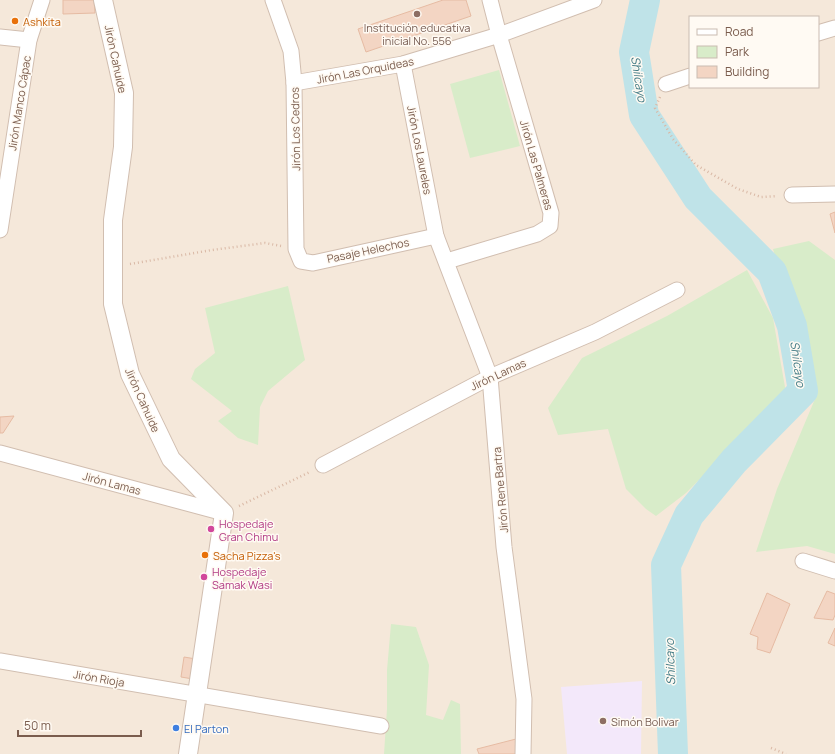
<svg xmlns="http://www.w3.org/2000/svg" width="835" height="754" font-family="Manrope,sans-serif">
<style>
.residential{fill:#f5e8da;fill-rule:evenodd}
.education{fill:#f3e8fa}
.green{fill:#d8ecc9}
.lines{fill:none;stroke-linecap:round;stroke-linejoin:round}
.river{stroke:#bfe3e8;stroke-width:30}
.building{fill:#f3d5c3;stroke:#e6bba3}
.minor-casing{stroke:#d1beb0;stroke-width:17}
.tertiary-casing{stroke:#d1beb0;stroke-width:20}
.path{stroke:#d9b8a5;stroke-width:2.5;stroke-dasharray:1 3;stroke-linecap:butt}
.minor{stroke:#fff;stroke-width:15}
.tertiary{stroke:#fff;stroke-width:18}
.education-dot{fill:#8d6e63;stroke:#fffaf3;stroke-width:1.5}
.food-dot{fill:#e8710a;stroke:#fffaf3;stroke-width:1.5}
.hotel-dot{fill:#d1479c;stroke:#fffaf3;stroke-width:1.5}
.shop-dot{fill:#3f7fe0;stroke:#fffaf3;stroke-width:1.5}
.labels{text-anchor:middle;dominant-baseline:central;stroke-width:3;stroke-linejoin:round;paint-order:stroke}
.food-label{font-size:11px;fill:#c56008;stroke:#fffaf3;text-anchor:start}
.education-label{font-size:11px;fill:#785e54;stroke:#fffaf3}
.street-label{font-size:11px;fill:#7a5c4d;stroke:#fffaf3}
.hotel-label{font-size:11px;fill:#b23c85;stroke:#fffaf3;text-anchor:start}
.shop-label{font-size:11px;fill:#366cbe;stroke:#fffaf3;text-anchor:start}
.water-label{font-size:12px;font-style:italic;fill:#437c86;stroke:#fffaf3}
</style>
<rect width="100%" height="100%" fill="#fdf6ec"/>
<path class="residential" d="M0,0h835v754h-835zM690,17h128v70h-128z"/>
<path class="education" d="M642,681l-1,73h-74l-6,-67z"/>
<g class="green">
<path d="M499,70l21,76 -50,12 -20,-74z"/>
<path d="M809,241l26,19v294l-28,-8 -51,6 21,-63 38,-90 -42,-150z"/>
<path d="M747,270l26,48 13,75 -100,100 -30,23 -10,-7 -20,-20 -18,-60 -50,6 -10,-27 34,-50 85,-42z"/>
<path d="M288,286l17,74 -37,31 -8,16 -2,38 -20,-7 -20,-17 14,-10 -41,-32 4,-10 20,-16 -10,-45z"/>
<path d="M391,624l25,3 13,38 -3,50 17,5 8,-20 9,4 1,50h-77l3,-45v-39z"/>
</g>
<g class="lines">
<path class="river" d="M645,0l-11,52 10,63 54,83 74,74 20,54 11,65 -69,70 -45,54 -23,50 7,189"/>
</g>
<g class="building">
<path d="M63,0h31l1,13 -32,1z"/>
<path d="M443,0h23l5,16 -105,36 -8,-23z"/>
<path d="M835,212v21l-5,-19z"/>
<path d="M14,416l-11,17h-3v-16z"/>
<path d="M827,591l8,3v21l-2,5 -19,-2z"/>
<path d="M767,593l23,11 -20,49 -13,-4 1,-12 -8,-3z"/>
<path d="M835,628v18l-7,-3z"/>
<path d="M184,657l18,3 -3,20 -18,-3z"/>
<path d="M516,739l4,15h-41l-2,-5z"/>
</g>
<g class="lines">
<defs>
<g id="minor">
<path d="M273,0l18,51 3,32 2,166 5,12 12,2 123,-27"/>
<path d="M818,33l17,-5"/>
<path d="M0,37l29,3"/>
<path d="M403,64l33,172 54,141 14,170 20,152 -1,55"/>
<path d="M294,83l109,-19 96,-29 95,-35"/>
<path d="M666,84l24,-8"/>
<path d="M792,195l43,-1"/>
<path d="M0,230l29,-190 13,-40"/>
<path d="M447,261l90,-27 13,-8 1,-13 -52,-178 -9,-35"/>
<path d="M0,453l224,60"/>
<path d="M323,465l167,-88 105,-45 82,-42"/>
<path d="M803,561l32,10"/>
<path d="M0,661l381,65"/>
</g>
<path id="tertiary" d="M103,0l21,93 -1,54 -10,73v84l17,70 41,85 53,54 -36,241"/>
</defs>
<use href="#minor" class="minor-casing"/>
<use href="#tertiary" class="tertiary-casing"/>
<g class="path">
<path d="M660,97l-5,11 18,31 23,26 42,24 23,8 16,-1"/>
<path d="M130,264l82,-14 53,-7 16,3"/>
<path d="M239,506l71,-34"/>
<path d="M771,748l15,6"/>
</g>
<use href="#minor" class="minor"/>
<use href="#tertiary" class="tertiary"/>
</g>
<g class="education-dot">
<circle cx="417" cy="14" r="4"/>
<circle cx="603" cy="721" r="4"/>
</g>
<g class="food-dot">
<circle cx="15" cy="21" r="4"/>
<circle cx="205" cy="555" r="4"/>
</g>
<g class="hotel-dot">
<circle cx="211" cy="529" r="4"/>
<circle cx="204" cy="577" r="4"/>
</g>
<circle class="shop-dot" cx="176" cy="728" r="4"/>
<g class="labels">
<g class="food-label">
<text x="23" y="21">Ashkita</text>
<text x="213" y="555">Sacha Pizza's</text>
</g>
<g class="education-label">
<text x="417" y="27">Institución educativa<tspan x="417" dy="13">inicial No. 556</tspan></text>
<text x="611" y="721" text-anchor="start">Simón Bolivar</text>
</g>
<g class="street-label">
<text transform="translate(116 59) rotate(78)">Jirón Cahuide</text>
<text transform="translate(365 70) rotate(-11)">Jirón Las Orquideas</text>
<text transform="translate(19 103) rotate(-81)">Jirón Manco Cápac</text>
<text transform="translate(295 129) rotate(-91)">Jirón Los Cedros</text>
<text transform="translate(420 150) rotate(79)">Jirón Los Laureles</text>
<text transform="translate(537 165) rotate(74)">Jirón Las Palmeras</text>
<text transform="translate(368 250) rotate(-12)">Pasaje Helechos</text>
<text transform="translate(498 374) rotate(-25)">Jirón Lamas</text>
<text transform="translate(143 400) rotate(66)">Jirón Cahuide</text>
<text transform="translate(112 483) rotate(15)">Jirón Lamas</text>
<text transform="translate(500 490) rotate(-95)">Jirón Rene Bartra</text>
<text transform="translate(99 678) rotate(10)">Jirón Rioja</text>
</g>
<g class="hotel-label">
<text x="219" y="523">Hospedaje<tspan x="219" dy="13">Gran Chimu</tspan></text>
<text x="212" y="571">Hospedaje<tspan x="212" dy="13">Samak Wasi</tspan></text>
</g>
<g class="shop-label">
<text x="184" y="728">El Parton</text>
</g>
<g class="water-label">
<text transform="translate(639 79) rotate(81)">Shilcayo</text>
<text transform="translate(798 364) rotate(82)">Shilcayo</text>
<text transform="translate(670 662) rotate(-92)">Shilcayo</text>
</g>
</g>
<rect x="689" y="16" width="130" height="72" fill="#fffaf3" stroke="#cabbb1"/>
<rect x="697" y="29" width="20" height="6" fill="#ffffff" stroke="#cabbb1"/>
<text x="725" y="36" font-size="12" fill="#7a5c4d">Road</text>
<rect x="697" y="46" width="20" height="12" fill="#d8ecc9" stroke="#cabbb1"/>
<text x="725" y="56" font-size="12" fill="#7a5c4d">Park</text>
<rect x="697" y="66" width="20" height="12" fill="#f3d5c3" stroke="#cabbb1"/>
<text x="725" y="76" font-size="12" fill="#7a5c4d">Building</text>
<path d="M18 730v6h123v-6" fill="none" stroke="#7a5c4d" stroke-width="2"/>
<text x="24" y="730" font-size="12" fill="#7a5c4d" stroke="#fffaf3" stroke-width="3" paint-order="stroke">50 m</text>
</svg>
